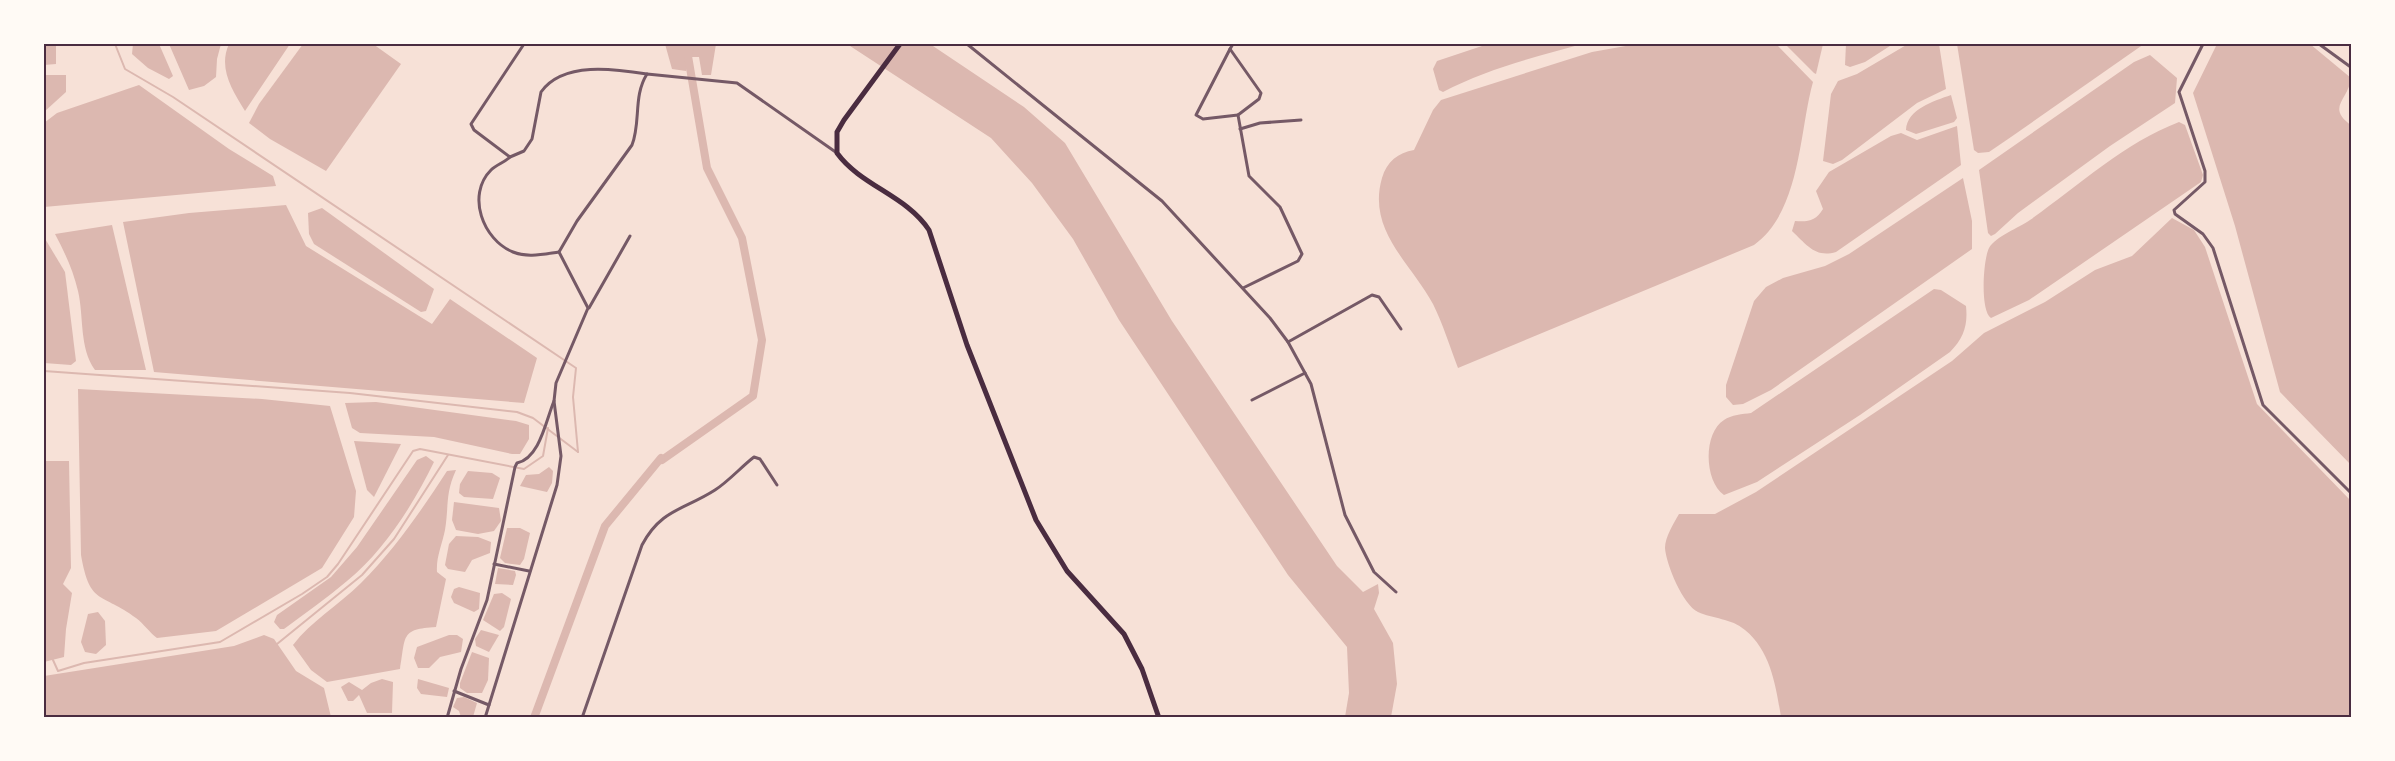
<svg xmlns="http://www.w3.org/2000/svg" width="2395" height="761" font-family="'Noto Serif',serif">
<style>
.water{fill:#dcb8b0}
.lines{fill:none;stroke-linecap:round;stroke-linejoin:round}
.stream{stroke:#dcb8b0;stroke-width:2}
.canal{stroke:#dcb8b0;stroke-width:8}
.minor{stroke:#755966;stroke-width:3}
.primary{stroke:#4a2c40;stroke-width:5}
.neatline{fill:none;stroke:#4a2c40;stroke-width:2}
</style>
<rect width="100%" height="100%" fill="#f7e1d7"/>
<g class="water">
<path d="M44,44h12v20l-12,1z"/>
<path d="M133,44h26l14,32 -4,3 -21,-11 -16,-14z"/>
<path d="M169,44h52l-4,15 -1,18 -12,9 -15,4z"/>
<path d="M229,44h61l-45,67c-13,-21 -27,-43 -16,-67z"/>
<path d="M303,44h70l28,20 -75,107 -56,-32 -21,-16 10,-19z"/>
<path d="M665,44h51l-5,31h-9l-3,-18h-7l-6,14 -14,-2z"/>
<path d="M847,44h83l94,63 41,36 107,178 165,245 26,26 15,-8 1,9 -5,16 19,34 4,41 -6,33h-46l4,-24 -2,-46 -59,-72 -169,-255 -46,-81 -41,-56 -41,-45z"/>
<path d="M1488,44h94c-47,13 -96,25 -139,48l-4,-2 -6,-21 4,-8z"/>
<path d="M1637,44h139l37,38c-14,50 -12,129 -59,163l-296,123c-8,-21 -15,-44 -25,-64 -23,-42 -66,-74 -51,-126 5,-17 16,-25 32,-28l19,-40 8,-10 151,-48z"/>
<path d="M1785,44h38l-7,30 -2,-1z"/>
<path d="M1846,44h47l-28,18 -15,5 -5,-2z"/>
<path d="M1908,44h31l7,45 -29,14 -75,57 -9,4 -10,-3 8,-67 7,-13 19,-7z"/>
<path d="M1957,44h187l-133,93 -22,15 -11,1 -4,-3z"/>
<path d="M2217,44h93l41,34c-2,22 -26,29 1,48l-1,339 -71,-73 -45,-166 -42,-133z"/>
<path d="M2150,55l27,23 -2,25 -65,43 -92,67 -23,21 -4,2 -3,-3 -9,-63 155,-108z"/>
<path d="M44,75h22v17l-22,20z"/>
<path d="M139,85l90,64 44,27 3,10 -232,21v-84l13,-10z"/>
<path d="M1951,95l6,23 -3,4 -38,12 -10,-4c1,-21 28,-29 45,-35z"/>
<path d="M2179,122l6,3 18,50 -2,7 -172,118 -38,18c-11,-7 -8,-58 -2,-70 7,-12 30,-20 41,-28 48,-34 94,-77 149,-98z"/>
<path d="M1957,126l4,39 -125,87c-21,6 -29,-7 -44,-21l3,-10c13,1 21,0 28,-12l-7,-18 13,-19 62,-36 10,-3 16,7z"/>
<path d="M1963,178l9,43v28l-201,141 -28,14 -10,1 -7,-8v-12l28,-84 12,-14 17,-9 42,-12 24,-12z"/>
<path d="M286,205l20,41 126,78 18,-25 87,59 -13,45 -370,-31 -31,-150 66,-9z"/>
<path d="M322,208l112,81 -8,22 -5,1 -107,-68 -5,-10 -1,-21z"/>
<path d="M2172,218l22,12 11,17 52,157 94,97v216h-570c-5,-30 -10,-66 -36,-87 -14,-12 -32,-11 -47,-18 -15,-7 -32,-48 -33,-64 0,-11 9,-25 14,-34h36l41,-22 196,-131 32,-28 61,-31 50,-32 37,-14z"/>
<path d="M112,225l34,145h-51c-16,-22 -11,-54 -17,-79 -5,-21 -13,-38 -23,-57z"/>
<path d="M44,237l21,35 11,89 -5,4 -27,-2z"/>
<path d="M1934,289l7,1 25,16c2,19 -2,32 -16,46l-90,63 -103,67 -33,13c-20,-14 -21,-62 0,-75 7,-5 19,-6 27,-7z"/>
<path d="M78,389l184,10 68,7 26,85 -2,26 -32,51 -106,63 -59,7c-8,-6 -13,-14 -21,-20 -34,-26 -46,-11 -55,-63z"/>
<path d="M376,402l140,19 13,4v14l-9,15h-8l-78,-17 -74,-4 -8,-5 -7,-25z"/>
<path d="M354,441l47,3 -27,53 -7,-7z"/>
<path d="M426,456l8,6c-21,43 -50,89 -87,119 -20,17 -42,32 -63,48h-4l-6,-7 3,-7 54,-38 26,-30 60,-87z"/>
<path d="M44,461h25l2,107 -8,16 9,9 -6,36 -2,28 -20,5z"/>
<path d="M549,467l4,4 -1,12 -5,9 -27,-6 6,-11 13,-1z"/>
<path d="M456,470c-11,24 -7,36 -11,60 -3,15 -9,27 -8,42l9,7 -10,48c-36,2 -30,9 -36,42l-73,13 -16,-12 -18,-25c18,-24 46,-40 68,-62 34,-34 60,-72 86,-112z"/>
<path d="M468,471l24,2 8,5 -7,21 -29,-2 -5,-4 1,-9z"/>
<path d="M454,502l45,6 2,13 -7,10 -16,3 -22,-4 -4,-10z"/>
<path d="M507,528h13l10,5 -6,26 -4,6 -15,-2 -5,-5z"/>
<path d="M456,536l22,1 13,5 -1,11 -18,7 -7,12 -17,-3 -3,-4 4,-21z"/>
<path d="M498,568l17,3 1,4 -3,10 -18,-1z"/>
<path d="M459,587l21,6 -1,16 -5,3 -20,-9 -3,-6 3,-8z"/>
<path d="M502,593l9,6 -7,28 -4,4 -17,-11 11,-26z"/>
<path d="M98,612l7,9 1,24 -10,9 -11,-2 -4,-10 7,-28z"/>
<path d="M481,630l18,5 -10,17 -13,-6 -1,-7z"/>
<path d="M264,635l10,4 22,32 28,17 7,29h-287v-41l190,-30z"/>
<path d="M449,635h8l6,4 -2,13 -21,5 -11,11h-11l-4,-10 3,-11z"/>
<path d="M472,652l17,6 -1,22 -6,13h-15l-7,-5v-5z"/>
<path d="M382,679l11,3 -1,31h-25l-8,-18 -6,6h-5l-7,-14 8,-5 13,8 9,-7z"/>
<path d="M418,679l31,9 -2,9 -26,-3 -4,-6z"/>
<path d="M464,697l13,6 -4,14h-12l-2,-6 -6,-4 4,-9z"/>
</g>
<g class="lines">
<g class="stream">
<path d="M115,44l10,25 48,28 403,271 -3,29 5,55"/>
<path d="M44,371l306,22 167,19 16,6 45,34"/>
<path d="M277,644l85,-69 32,-36 54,-84"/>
<path d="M53,660l5,11 26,-8 136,-21 82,-48 25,-17 11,-13 75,-113 7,-2 104,20 19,-13 5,-28"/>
</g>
<g class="canal">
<path d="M662,460l91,-64 9,-56 -20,-102 -35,-70 -19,-112 2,-12"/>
<path d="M534,718l71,-192 56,-68"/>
</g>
<g class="minor">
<path d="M524,44l-53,80 3,6 36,27c-5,5 -14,8 -19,13 -25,25 -8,70 22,82 14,6 31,2 46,0"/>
<path d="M967,44l195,157 108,117 18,24 23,42 34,131 29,57 22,20"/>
<path d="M1233,44l-3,5 31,44 -2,6 -21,16 11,61 31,31 22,47 -4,7 -55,27"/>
<path d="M2203,44l-24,48 26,79v11l-31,28 1,4 28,20 10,14 50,157 89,89"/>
<path d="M2319,44l33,24"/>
<path d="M1230,49l-34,66 7,4 35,-4"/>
<path d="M1240,129l20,-6 41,-3"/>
<path d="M510,157l14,-6 8,-12 9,-47c22,-31 74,-23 106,-18"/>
<path d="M589,308l41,-72"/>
<path d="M1288,342l84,-47 7,2 22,32"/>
<path d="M1252,400l53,-27"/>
<path d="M494,564l35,7"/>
<path d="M454,691l35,14"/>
<path d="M447,718l14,-49 26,-69 28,-133 2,-4c23,-5 29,-43 37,-62"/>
<path d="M485,718l72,-233 4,-29 -7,-55 2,-18 32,-75 -29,-56 18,-31 55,-76c9,-23 1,-49 15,-71l90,9 100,70"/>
<path d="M582,718l60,-173c19,-36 42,-35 73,-55 14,-9 26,-23 39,-33l6,2 17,26"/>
</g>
<path class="primary" d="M900,44l-56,76 -7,12v21c24,33 69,42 92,77l38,115 69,175 31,51 57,63 18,35 17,49"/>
</g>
<rect width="2395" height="761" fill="none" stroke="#fffaf5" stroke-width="90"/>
<rect x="45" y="45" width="2305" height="671" class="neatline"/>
</svg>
